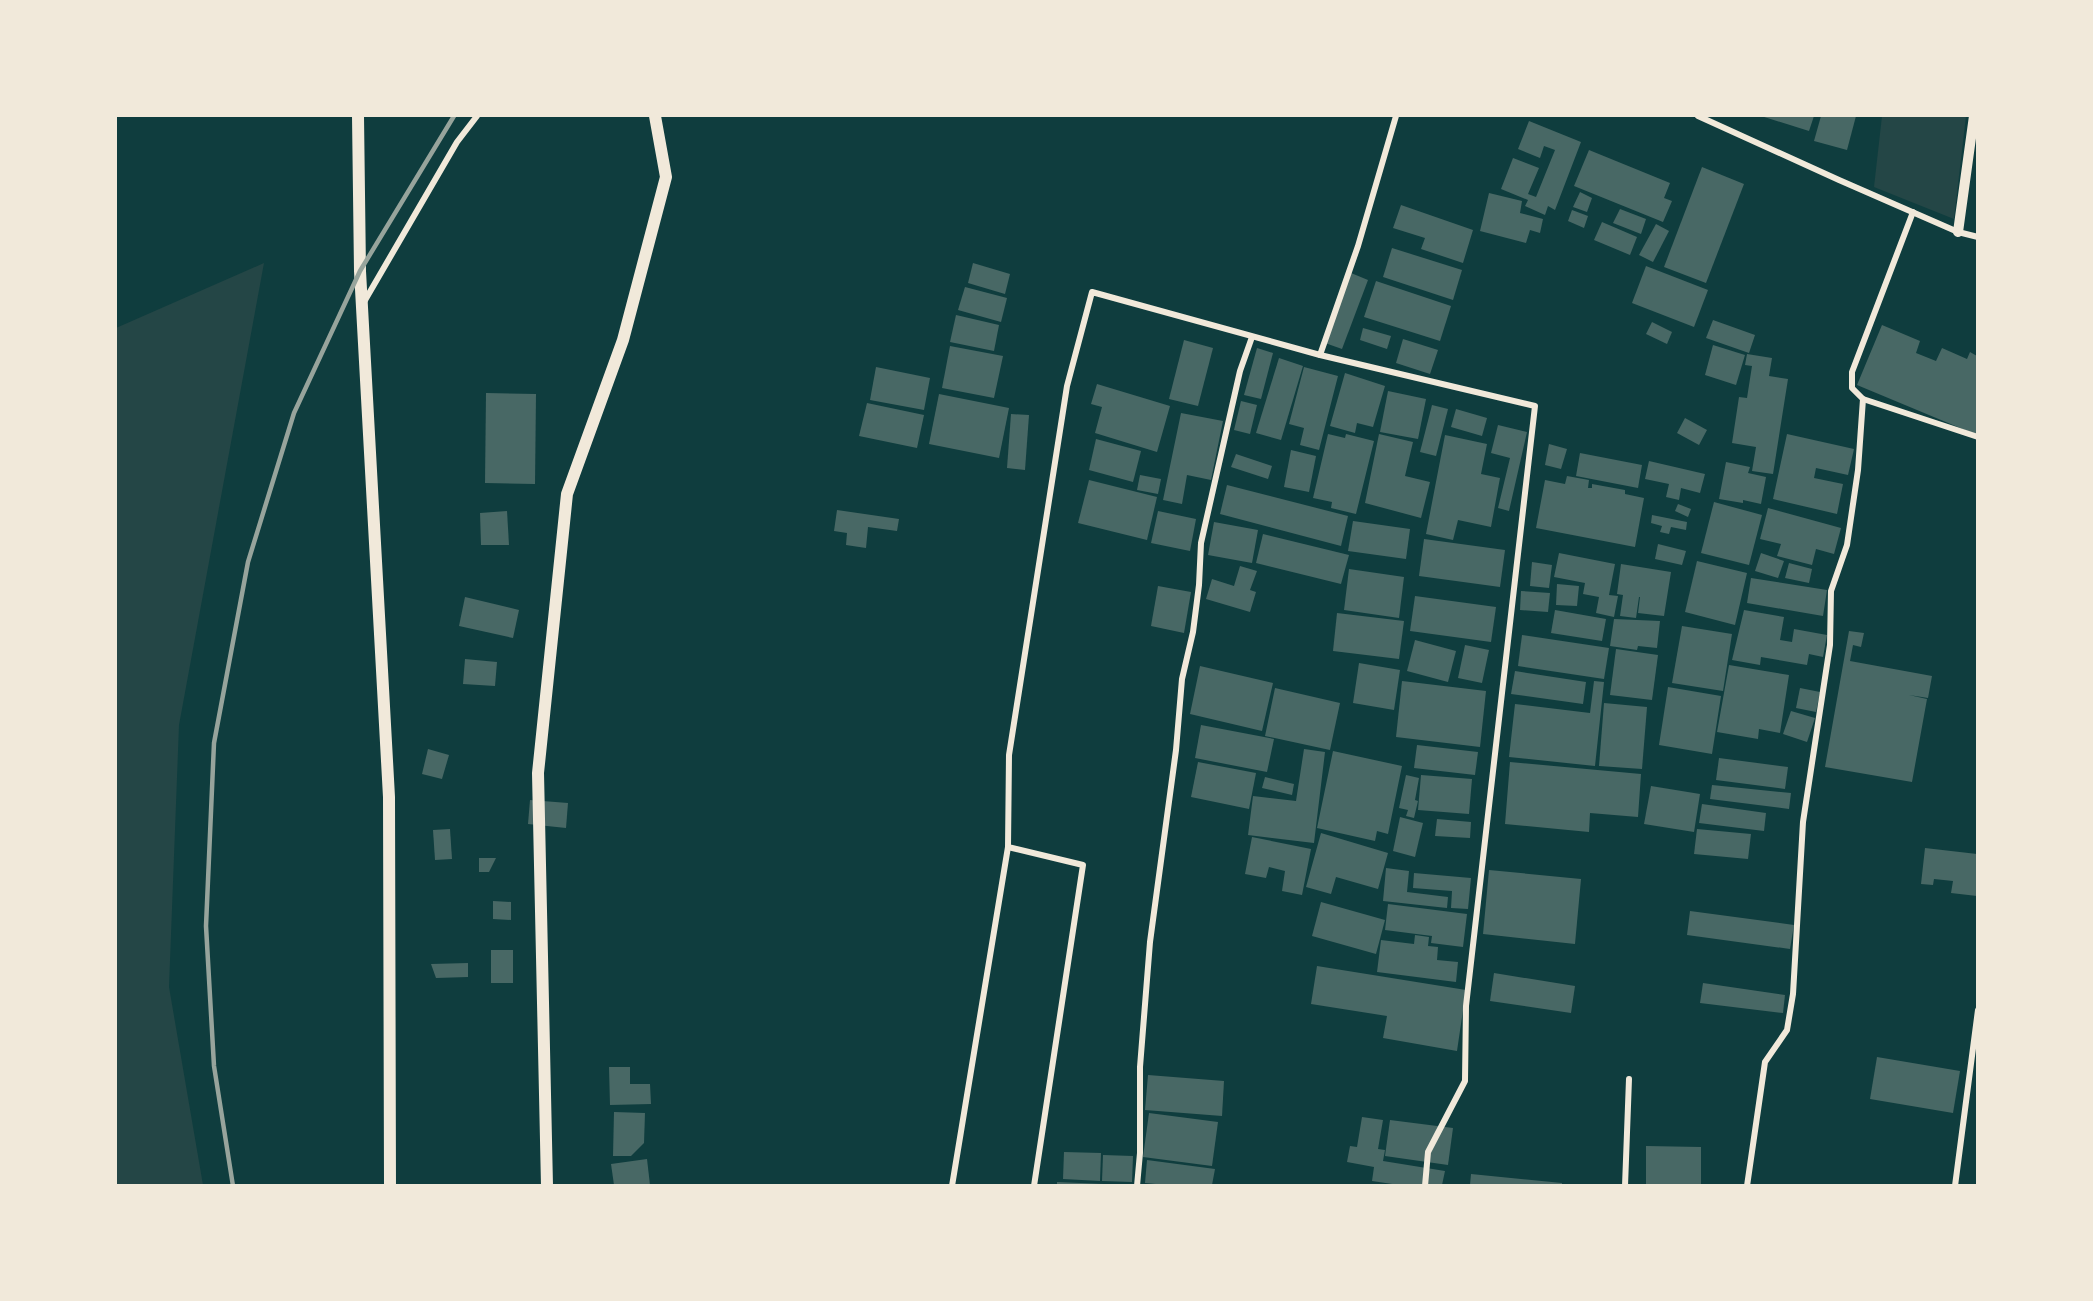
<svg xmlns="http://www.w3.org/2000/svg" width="2093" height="1301" font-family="'PT Sans',sans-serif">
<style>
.green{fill:#244646}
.building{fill:#486865}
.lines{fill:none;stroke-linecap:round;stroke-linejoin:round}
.minor{stroke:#f1e9da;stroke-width:6}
.tertiary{stroke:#f1e9da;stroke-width:10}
.secondary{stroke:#f1e9da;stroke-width:12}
.rail{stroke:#97a49c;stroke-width:4.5}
</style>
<rect width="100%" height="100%" fill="#0f3d3e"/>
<g class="green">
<path d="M1882,116h84l-12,103 -80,-32z"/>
<path d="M264,263l-85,462 -10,262 34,198h-87v-857z"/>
</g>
<g class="building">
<path d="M1761,116h53l-5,15z"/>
<path d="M1821,116h35l-9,34 -33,-9z"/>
<path d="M1529,121l52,21 -26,68 -7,-4 -3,9 -20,-9 3,-6 -27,-11 12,-31 26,10 -11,26 8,3 19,-47 -11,-4 -4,12 -22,-9z"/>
<path d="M1589,150l81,33 -6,15 8,3 -9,21 -89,-36z"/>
<path d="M1702,167l42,17 -38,99 -42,-16z"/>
<path d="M1580,192l12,6 -5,14 -14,-5z"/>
<path d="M1489,193l33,8 -2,12 23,6 -3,14 -10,-3 -4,13 -46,-12z"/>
<path d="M1401,205l72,25 -10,33 -42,-14 4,-11 -32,-10z"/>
<path d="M1620,209l26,10 -5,15 -28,-11z"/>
<path d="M1572,210l16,6 -4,12 -16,-7z"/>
<path d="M1602,222l35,15 -7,18 -36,-15z"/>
<path d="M1656,224l13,7 -16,31 -14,-7z"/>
<path d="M1392,248l70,22 -9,30 -70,-23z"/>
<path d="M973,263l37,11 -5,20 -37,-11z"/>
<path d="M1646,266l62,24 -14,37 -62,-24z"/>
<path d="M1351,273l17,7 -26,69 -17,-6z"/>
<path d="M1376,281l75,25 -11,35 -76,-24z"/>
<path d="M965,287l42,11 -6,24 -43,-12z"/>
<path d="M956,315l43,10 -5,26 -44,-9z"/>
<path d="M1713,320l42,15 -6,18 -43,-15z"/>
<path d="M1652,322l20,10 -5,12 -21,-10z"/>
<path d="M1882,325l38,16 -4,12 20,8 6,-13 25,11 3,-7 7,4v79l-120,-50z"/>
<path d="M1363,328l28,8 -4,13 -27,-9z"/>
<path d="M1403,339l35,11 -8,24 -34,-11z"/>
<path d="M1184,340l29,8 -15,58 -29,-7z"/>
<path d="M1713,345l32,10 -9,30 -31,-10z"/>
<path d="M950,346l53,10 -9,42 -52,-10z"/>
<path d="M1257,348l16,5 -12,46 -17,-4z"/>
<path d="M1747,354l25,4 -3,18 19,3 -15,95 -21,-3 4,-24 -24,-4 7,-46 8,1 5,-32 -7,-1z"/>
<path d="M1279,358l24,8 -22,74 -25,-7z"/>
<path d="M876,367l54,11 -6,32 -54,-10z"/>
<path d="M1304,367l34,9 -19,74 -19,-5 4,-17 -15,-4z"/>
<path d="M1345,373l40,13 -12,41 -16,-4 -2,10 -25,-7z"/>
<path d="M1097,384l73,22 -13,46 -62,-19 7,-26 -11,-3z"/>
<path d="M1388,391l38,8 -8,40 -38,-7z"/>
<path d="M486,393l50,1 -1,90 -50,-1z"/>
<path d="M939,394l70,14 -10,50 -70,-14z"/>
<path d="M1241,401l16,4 -7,29 -16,-4z"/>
<path d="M867,403l57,12 -7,33 -58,-12z"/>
<path d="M1432,405l16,4 -12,47 -16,-4z"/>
<path d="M1456,409l31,9 -5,18 -31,-9z"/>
<path d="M1181,413l42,8 -12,59 -24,-5 -5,29 -19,-4z"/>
<path d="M1011,414l18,1 -4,55 -18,-2z"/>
<path d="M1685,418l22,12 -8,15 -22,-12z"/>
<path d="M1498,425l29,7 -18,79 -11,-3 12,-50 -19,-5z"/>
<path d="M1328,434l17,4 1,-4 28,7 -18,73 -25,-6 1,-6 -19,-4z"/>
<path d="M1379,434l34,8 -8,34 25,6 -9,36 -56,-15z"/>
<path d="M1787,434l67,15 -6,26 -32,-7 -2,10 29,6 -6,30 -64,-15z"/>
<path d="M1445,435l42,9 -6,30 19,4 -9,49 -33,-7 -5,20 -27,-6z"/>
<path d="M1096,439l45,12 -8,31 -44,-12z"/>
<path d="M1549,444l18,5 -6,20 -16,-4z"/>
<path d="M1291,450l25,6 -7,36 -25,-5z"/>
<path d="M1580,453l62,12 -4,23 -62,-12z"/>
<path d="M1236,454l36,12 -4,13 -37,-12z"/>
<path d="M1649,461l56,13 -5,19 -19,-5 -2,12 -13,-3 3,-13 -24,-5z"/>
<path d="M1726,462l24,5 -2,6 18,4 -5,27 -18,-4v3l-24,-4z"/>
<path d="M1140,475l21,4 -3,15 -21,-4z"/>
<path d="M1567,476l22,4 -1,8h4v-4l33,6v4l19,4 -9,49 -99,-19 9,-48 20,4z"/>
<path d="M1089,480l68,17 -10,43 -69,-17z"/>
<path d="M1227,485l121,31 -7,30 -121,-32z"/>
<path d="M1714,502l48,13 -13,50 -48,-12z"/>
<path d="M1678,504l13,5 -3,8 -13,-6z"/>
<path d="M1768,508l73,20 -7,26 -18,-5 -4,16 -35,-9 4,-12 -21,-5z"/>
<path d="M837,510l62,9 -2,12 -29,-4 -2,21 -20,-3 1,-12 -13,-2z"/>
<path d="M507,511l2,34h-28l-1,-32z"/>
<path d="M1158,511l38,8 -6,32 -39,-8z"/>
<path d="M1652,515l35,7 -1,8 -15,-3 -2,7 -9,-2 2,-6 -11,-3z"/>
<path d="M1353,521l57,8 -4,30 -58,-8z"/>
<path d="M1214,522l44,8 -6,33 -44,-8z"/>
<path d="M1263,534l86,21 -8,29 -85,-21z"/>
<path d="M1424,539l81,11 -5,37 -81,-11z"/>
<path d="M1658,544l28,7 -4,14 -27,-6z"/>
<path d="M1559,553l56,11 -6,31 9,1 -4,21 -18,-4 3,-16 -16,-3 2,-11 -31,-6z"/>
<path d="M1761,553l23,8 -6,17 -23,-7z"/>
<path d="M1697,561l50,12 -12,52 -50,-13z"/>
<path d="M1532,562l20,3 -3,23 -19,-2z"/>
<path d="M1789,563l23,6 -3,14 -24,-5z"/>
<path d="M1621,564l50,8 -7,44 -26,-3 2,-16h-1l-3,21 -16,-2 3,-21 -6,-1z"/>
<path d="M1240,566l17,5 -7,19 6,2 -6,20 -44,-13 6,-20 22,7z"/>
<path d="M1349,569l55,8 -5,41 -55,-8z"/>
<path d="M1751,578l76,12 -4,26 -76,-13z"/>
<path d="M1557,584l22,2 -2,20 -21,-1z"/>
<path d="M1158,586l33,6 -7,41 -33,-7z"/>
<path d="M1521,591l29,2 -2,19 -28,-2z"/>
<path d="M1415,596l81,11 -5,35 -81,-11z"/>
<path d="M465,597l54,13 -6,28 -54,-12z"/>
<path d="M1555,610l51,9 -4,22 -51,-8z"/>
<path d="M1744,610l40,7 -4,23 12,2 2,-13 33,6 -4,22 -14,-3 -2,11 -46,-8 -1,8 -28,-5z"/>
<path d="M1337,613l67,8 -5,38 -66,-8z"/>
<path d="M1614,619l46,2 -3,27 -19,-2 -1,4 -27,-4z"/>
<path d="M1682,626l50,8 -9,57 -51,-8z"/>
<path d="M1849,631l15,2 -3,14 -8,-2 -3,16 82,15 -4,22 -19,-3 18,4 -15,83 -87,-15z"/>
<path d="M1522,635l87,13 -5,31 -86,-13z"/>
<path d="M1415,640l41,11 -8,31 -41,-11z"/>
<path d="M1465,645l24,5 -7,33 -24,-5z"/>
<path d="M1616,649l42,6 -6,45 -42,-5z"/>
<path d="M465,659l32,3 -2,24 -32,-2z"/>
<path d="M1359,663l41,7 -6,40 -41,-7z"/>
<path d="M1729,665l60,10 -9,58 -21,-4 -1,10 -41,-7z"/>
<path d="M1200,666l73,17 -11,48 -72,-17z"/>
<path d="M1515,671l71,11 -3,22 -72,-10z"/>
<path d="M1402,681l84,10 -6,56 -84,-10z"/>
<path d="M1594,681l10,1 -9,84 -86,-9 6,-53 75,9z"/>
<path d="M1668,687l53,9 -9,58 -53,-9z"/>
<path d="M1275,688l65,15 -10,47 -65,-14z"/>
<path d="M1800,688l20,4 -4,20 -20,-4z"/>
<path d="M1604,703l43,4 -5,62 -43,-3z"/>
<path d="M1791,711l24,7 -8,24 -24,-8z"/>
<path d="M1201,725l73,14 -7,33 -72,-14z"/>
<path d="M1417,745l61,7 -3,23 -61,-7z"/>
<path d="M428,749l21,6 -7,24 -20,-5z"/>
<path d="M1304,749l21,3 -11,91 -66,-8 5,-39 43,5z"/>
<path d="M1333,751l69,15 -14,68 -11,-3 -2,10 -58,-13z"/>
<path d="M1719,758l69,9 -3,22 -69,-9z"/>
<path d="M1198,762l58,11 -7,36 -58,-12z"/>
<path d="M1510,762l131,12 -3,43 -48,-4 -1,19 -84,-8z"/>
<path d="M1406,775l13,3 -4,22 3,1 -4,17 -8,-2 2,-6 -9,-2z"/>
<path d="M1421,775l51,4 -3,35 -51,-4z"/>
<path d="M1265,777l29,7 -2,11 -30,-7z"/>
<path d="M1712,785l79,8 -2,16 -79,-10z"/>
<path d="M1651,786l49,8 -6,38 -50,-8z"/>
<path d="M530,800l38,3 -2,25 -38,-4z"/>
<path d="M1702,804l64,9 -2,18 -65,-8z"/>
<path d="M1400,817l23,6 -8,34 -22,-6z"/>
<path d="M1437,819l34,3 -1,16 -35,-2z"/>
<path d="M450,829l2,30 -17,1 -2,-30z"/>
<path d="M1697,829l54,5 -3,25 -54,-5z"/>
<path d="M1321,833l67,20 -10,36 -42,-12 -5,17 -25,-7z"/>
<path d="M1252,837l59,12 -9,46 -20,-4 3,-20 -16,-4 -3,11 -21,-4z"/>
<path d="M1925,848l52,6v42l-26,-3 2,-12 -19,-2 -1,6 -12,-1z"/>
<path d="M479,858h17l-7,14h-10z"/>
<path d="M1386,868l23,3 -2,21 41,5 -1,11 -64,-7z"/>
<path d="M1489,870l92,9 -6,65 -92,-10z"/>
<path d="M1414,873l57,5 -3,31 -17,-1 1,-17 -39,-3z"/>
<path d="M493,901l18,1v18l-18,-1z"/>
<path d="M1321,902l64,18 -9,34 -64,-18z"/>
<path d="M1388,904l79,10 -4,33 -32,-4 1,-7 -47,-6z"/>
<path d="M1690,911l104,14 -4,24 -103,-14z"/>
<path d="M1415,935l14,2 -1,9 10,1 -1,13 21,2 -2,20 -79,-10 4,-32 33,4z"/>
<rect x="491" y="950" width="22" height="33"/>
<path d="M468,963v14l-32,1 -5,-14z"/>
<path d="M1317,966l149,24 -9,61 -74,-13 4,-22 -76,-12z"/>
<path d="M1494,973l81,13 -4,27 -81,-12z"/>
<path d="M1703,983l82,12 -2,18 -83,-10z"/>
<path d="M1877,1057l83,14 -7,42 -83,-14z"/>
<path d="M609,1067h21v17h20l1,20 -41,1z"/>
<path d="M1148,1075l76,6 -2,35 -77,-6z"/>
<path d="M614,1112l31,1 -1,30 -13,13h-18z"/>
<path d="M1149,1113l69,9 -6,44 -69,-9z"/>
<path d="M1362,1117l21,3 -5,29 7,1 -2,11 62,10 -3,14h-43l-27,-4 2,-14 -27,-5 3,-16 7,1z"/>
<path d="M1390,1120l63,8 -5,37 -63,-9z"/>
<path d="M1646,1146l55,1v38h-55z"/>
<path d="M1064,1152l37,1 -1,28 -37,-2z"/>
<path d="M1103,1155l30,1 -1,26 -30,-1z"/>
<path d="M647,1159l3,26h-36l-3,-21z"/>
<path d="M1147,1160l68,9 -3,16h-46l-21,-2z"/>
<path d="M1471,1174l91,9v2h-92z"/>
<path d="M1057,1182l47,2v1h-47z"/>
</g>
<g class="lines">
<g class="minor">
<path d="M1698,116l141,64 119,52 20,5"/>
<path d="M364,302l93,-160 20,-26"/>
<path d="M1320,355l215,51 -69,600 -1,75 -37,71 -3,34"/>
<path d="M1863,399l115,38"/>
<path d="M952,1186l56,-339"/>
<path d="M1034,1186l49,-321 -75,-18 1,-92 58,-369 25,-94 228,63 38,-109 38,-130"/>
<path d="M1137,1186l3,-33v-86l10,-125 26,-192 6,-71 11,-47 6,-47 2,-42 39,-172 12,-34"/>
<path d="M1625,1186l4,-107"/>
<path d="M1747,1186l18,-124 22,-32 6,-36 10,-172 27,-177 1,-54 16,-46 11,-75 5,-71 -11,-11v-16l61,-160"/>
<path d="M1955,1186l23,-176"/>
</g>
<path class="tertiary" d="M1958,232l16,-116"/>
<g class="secondary">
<path d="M358,116l2,155 29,526 1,389"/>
<path d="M547,1186l-9,-413 29,-279 56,-154 43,-163 -11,-61"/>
</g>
<path class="rail" d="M233,1186l-19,-120 -8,-140 8,-183 34,-181 46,-149 66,-142 94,-155"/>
</g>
<rect width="2093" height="1301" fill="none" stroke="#f1e9da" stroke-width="234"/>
</svg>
